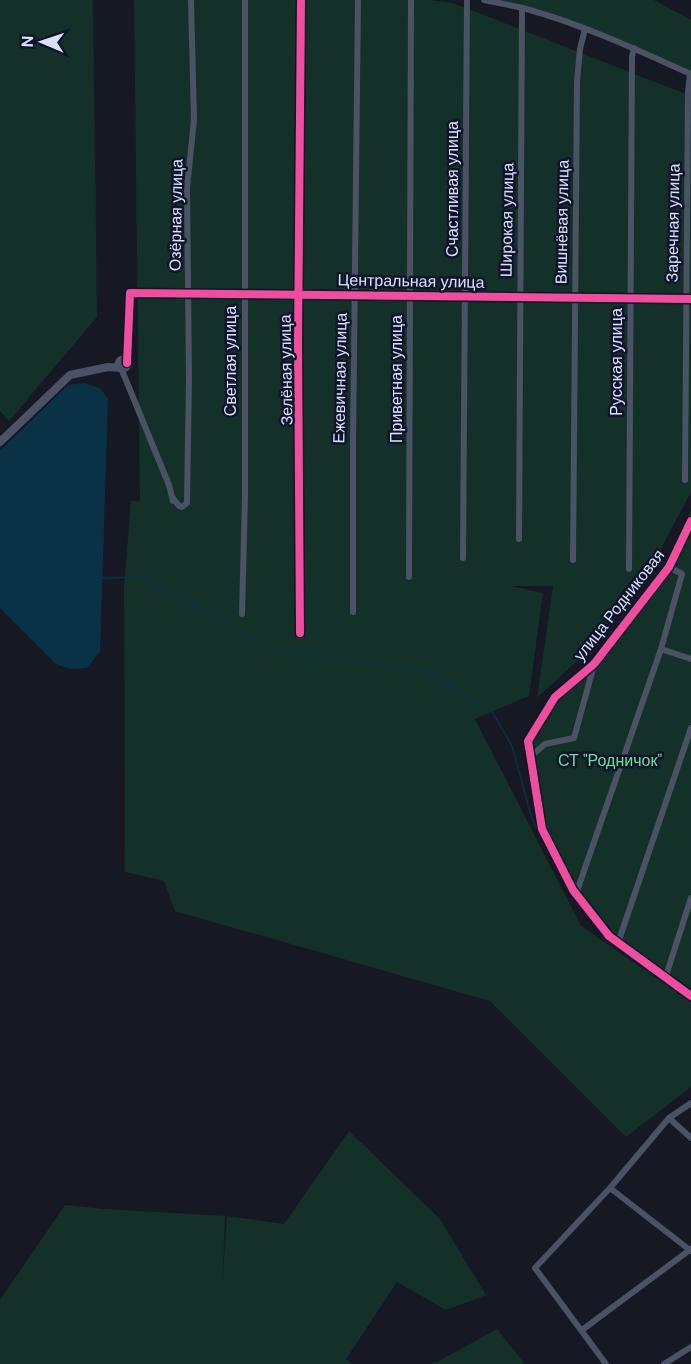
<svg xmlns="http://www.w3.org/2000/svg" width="691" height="1364" font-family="'DM Sans',sans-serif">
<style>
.green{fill:#133128}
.water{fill:#0a3247}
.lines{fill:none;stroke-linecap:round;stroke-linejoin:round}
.stream{stroke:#0a3247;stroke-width:1.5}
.minor{stroke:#4b5265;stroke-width:6}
.tertiary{stroke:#4b5265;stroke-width:8}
.cycleway-casing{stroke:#10142a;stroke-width:11}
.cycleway{stroke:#ef4d9e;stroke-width:8}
.labels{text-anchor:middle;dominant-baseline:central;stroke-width:5;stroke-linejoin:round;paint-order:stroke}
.street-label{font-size:16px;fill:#d9e1ff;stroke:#10142a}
.park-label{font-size:16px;fill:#60e499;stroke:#10142a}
</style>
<rect width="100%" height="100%" fill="#161824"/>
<g class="green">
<path d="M0,0h93l4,317 -88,104 -9,-10z"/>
<path d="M134,0h295l24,3 238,93v396l-30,57 -61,91 -63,58 16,-112h-41l31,7 -14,103 -54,23 106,207 110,76v85l-65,50 -136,-136 -315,-90 -11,-30 -39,-9 -1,-285 7,-87 9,2z"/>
<path d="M496,0h158l37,20v52l-57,-25 -92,-37z"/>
<path d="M691,510v482l-77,-55 -44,-53 -28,-52 -19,-88 31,-50 43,-37 67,-90z"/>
<path d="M349,1131l91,88 46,76 -40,15 -49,-28 -51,77 6,5h-352v-64l65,-95 40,4 120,7 -3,71 5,-71 57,8z"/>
<path d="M497,1329l28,35h-94l6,-2z"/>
</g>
<path class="water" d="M84,383l16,5 8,11 -8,252 -13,17 -17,1 -14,-5 -56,-56v-157l68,-66z"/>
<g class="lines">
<path class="stream" d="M101,578l43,-1 131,73 151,21 36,20 31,22 19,33 20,73 34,67 45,58 80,57"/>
<g class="minor">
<path d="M484,0c15,3 31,6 46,10 56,16 109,41 161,64"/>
<path d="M121,368l48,117 4,16"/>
<path d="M685,480l3,-388 2,-18"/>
<path d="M173,498l6,8 3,1 5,-4 2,-125 -2,-190 7,-68 -3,-120"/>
<path d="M691,521l-22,46 -75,97 -39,33 -27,44 14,88 31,61 36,46 82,60"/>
<path d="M519,539l3,-531"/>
<path d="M463,558l4,-558"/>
<path d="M573,560l4,-478 3,-33 5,-20"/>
<path d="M629,569l3,-512 2,-9"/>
<path d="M409,577l2,-577"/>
<path d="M353,612v-169l5,-443"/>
<path d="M242,614l3,-117v-497"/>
<path d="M300,633l-2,-292 3,-341"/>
<path d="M661,649l30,10"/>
<path d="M530,757l15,-13 29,-6 20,-73"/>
<path d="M576,894l85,-245 21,-75 -13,-7"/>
<path d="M618,943l73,-215"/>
<path d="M665,979l26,-81"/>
<path d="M669,1118l22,20"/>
<path d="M610,1188l81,63"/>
<path d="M582,1330l109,-81"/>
<path d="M606,1364l-71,-96 75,-80 59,-70 22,-15"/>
<path d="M664,1364l27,-17"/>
</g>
<g class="tertiary">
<circle cx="123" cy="364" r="4.5"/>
<path d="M127,363l3,-70 561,6"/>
<path d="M0,442l70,-67 38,-8 13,1"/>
</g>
<defs>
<g id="cycleway">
<path d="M127,363l3,-70 561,6"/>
<path d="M691,521l-22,46 -75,97 -39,33 -27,44 14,88 31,61 36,46 82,60"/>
<path d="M300,633l-2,-292 3,-341"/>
</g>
</defs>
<use href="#cycleway" class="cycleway-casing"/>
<use href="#cycleway" class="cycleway"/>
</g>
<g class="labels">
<g class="street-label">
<text transform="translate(452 189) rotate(-90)">Счастливая улица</text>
<text transform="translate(176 215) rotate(-89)">Озёрная улица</text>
<text transform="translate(507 220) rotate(-89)">Широкая улица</text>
<text transform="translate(562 222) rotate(-89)">Вишнёвая улица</text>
<text transform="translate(673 223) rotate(-89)">Заречная улица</text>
<text transform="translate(411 281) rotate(1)">Центральная улица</text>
<text transform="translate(230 361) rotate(-90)">Светлая улица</text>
<text transform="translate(616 362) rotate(-90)">Русская улица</text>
<text transform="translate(286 370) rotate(-91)">Зелёная улица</text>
<text transform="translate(340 378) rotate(-89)">Ежевичная улица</text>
<text transform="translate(396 379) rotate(-90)">Приветная улица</text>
<text transform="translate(619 605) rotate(-52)">улица Родниковая</text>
</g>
<g class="park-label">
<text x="610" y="760">СТ "Родничок"</text>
</g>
</g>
<g transform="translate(42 42) rotate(272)" stroke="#10142a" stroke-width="4.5" paint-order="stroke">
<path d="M0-4.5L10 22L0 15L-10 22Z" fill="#d9e1ff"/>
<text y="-9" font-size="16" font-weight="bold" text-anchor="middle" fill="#d9e1ff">N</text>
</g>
</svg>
